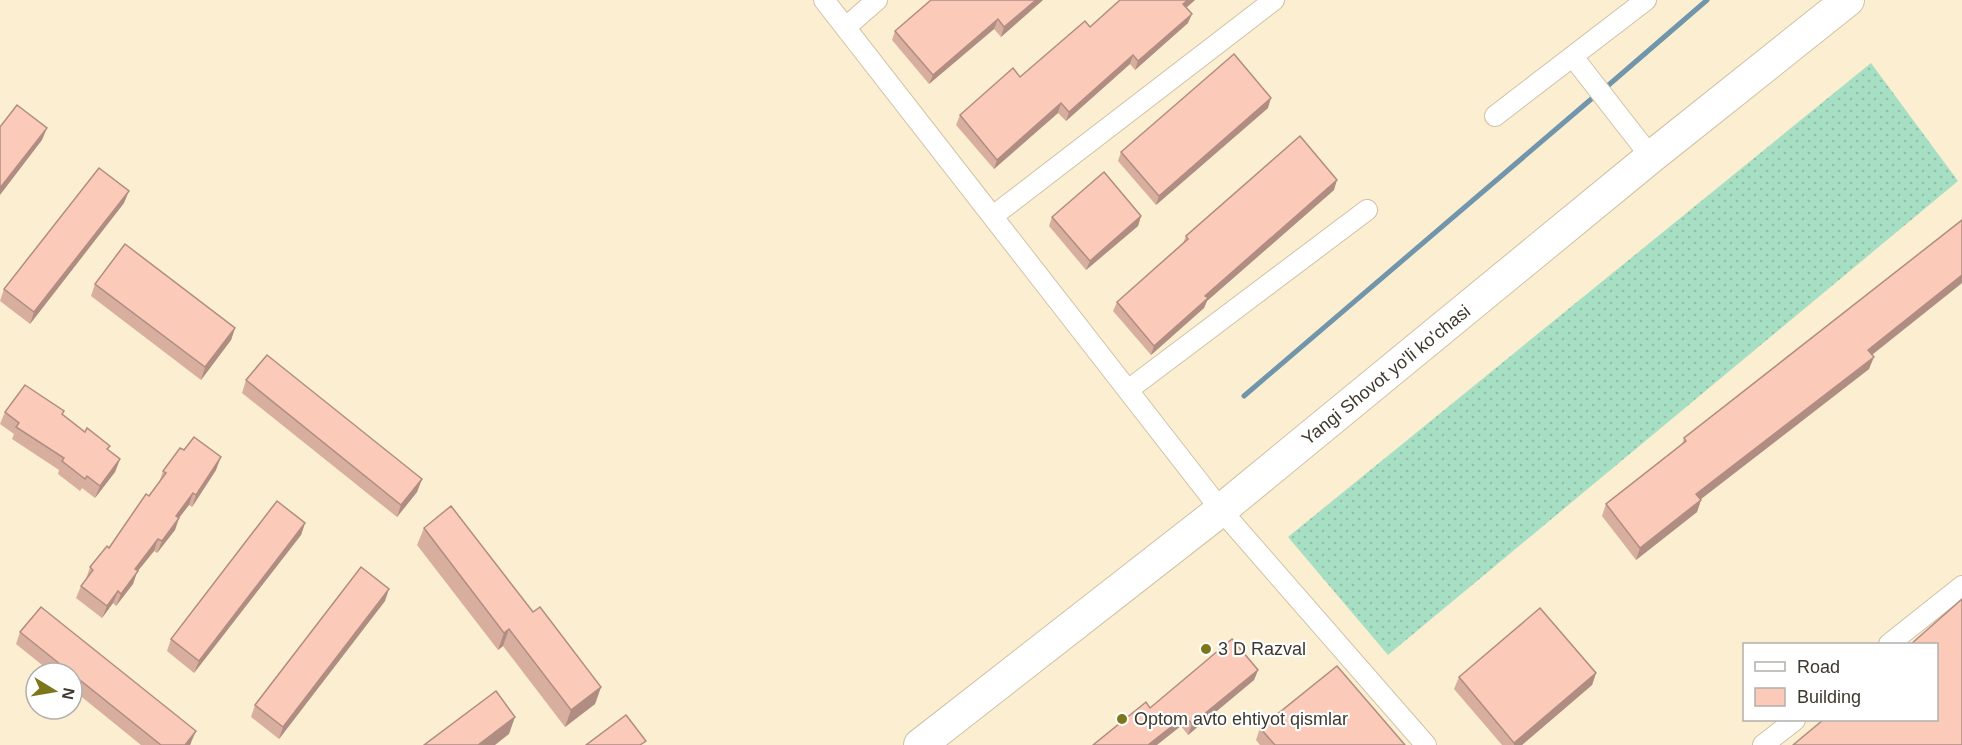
<svg xmlns="http://www.w3.org/2000/svg" width="1962" height="745" font-family="Helvetica,sans-serif">
<style>
.grass{fill:url(#grass-dots)}
.lines{fill:none;stroke-linecap:round;stroke-linejoin:round}
.stream{stroke:#7195aa;stroke-width:5}
.minor-casing{stroke:#d0c2a6;stroke-width:22}
.primary-casing{stroke:#d0c2a6;stroke-width:34}
.minor{stroke:#fff;stroke-width:20}
.primary{stroke:#fff;stroke-width:32}
.wall{fill:#d8ae9f}
.shaded-wall{fill:#b08d82}
.building{fill:#fbcab9;stroke:#b08d82;stroke-width:1.5}
.poi-dot{fill:#7c771b;stroke:#fff;stroke-width:2}
.labels{text-anchor:middle;dominant-baseline:central;stroke-width:4.5;stroke-linejoin:round;paint-order:stroke}
.street-label{font-size:18px;fill:#3e382d;stroke:#fff}
.poi-label{font-size:18px;fill:#3e382d;stroke:#fff;text-anchor:start}
</style>
<defs>
<pattern id="grass-dots" width="8" height="8" patternUnits="userSpaceOnUse" patternTransform="scale(1.5)"><rect width="8" height="8" fill="#a7dfc4"/><path d="M2 2h.1M6 6h.1" fill="none" stroke="#91c0a9" stroke-width="1.8" stroke-linecap="round"/></pattern>
</defs>
<rect width="100%" height="100%" fill="#fceed1"/>
<path class="grass" d="M1871,63l87,118 -570,474 -100,-118z"/>
<g class="lines">
<g class="stream">
<path d="M1604,89l103,-89"/>
<path d="M1244,396l352,-301"/>
</g>
<defs>
<g id="minor">
<path d="M824,0l397,510 205,235"/>
<path d="M846,27l31,-27"/>
<path d="M1573,57l78,100"/>
<path d="M1495,116l151,-116"/>
<path d="M993,216l281,-216"/>
<path d="M1128,390l239,-180"/>
<path d="M1889,644l73,-58"/>
<path d="M1763,745l32,-25"/>
</g>
<path id="primary" d="M920,745l301,-235 430,-353 197,-157"/>
</defs>
<use href="#minor" class="minor-casing"/>
<use href="#primary" class="primary-casing"/>
<use href="#minor" class="minor"/>
<use href="#primary" class="primary"/>
</g>
<g class="wall">
<path d="M1043,0l-42,37 -7,-8 -65,55 -37,-44 3,-9z"/>
<path d="M1120,0h75l-9,8 2,15 -53,47 -5,-6 -64,57 -8,-8 -64,56 -38,-44 4,-10 60,-38 70,-50z"/>
<path d="M1268,108l-112,97 -38,-44 3,-9z"/>
<path d="M1334,190l-127,111 -3,7 -53,47 -38,-44 4,-9 66,-59 3,-7z"/>
<path d="M124,203l-94,121 -30,-23 4,-12z"/>
<path d="M1141,216l-3,10 -52,44 -37,-44 3,-9z"/>
<path d="M1962,283l-90,72 -3,14 -168,130v1l-4,12 -61,48 -34,-44 4,-12 76,-60 2,-6z"/>
<path d="M95,284l140,44 -4,12 -30,40 -110,-84z"/>
<path d="M246,380l176,99 -5,13 -20,25 -155,-124z"/>
<path d="M64,411l-2,4 58,44 -5,13 -20,26 -13,-10 -2,3 -22,-17 1,-4 -47,-31 2,-5 -14,-10 5,-12z"/>
<path d="M216,470l-24,37 -3,-2 -10,13 -4,12 -18,23 -3,-2 -17,21 -4,12 -17,22 -3,-3 -11,15 -26,-20 5,-12 5,-7 4,-12 19,-19 50,-65 4,-12z"/>
<path d="M305,523l-4,12 -107,138 -27,-22 4,-12z"/>
<path d="M424,528l109,84 68,75 -6,17 -30,23 -62,-81 -5,4 -81,-105z"/>
<path d="M385,601l-106,138 -28,-22 4,-12z"/>
<path d="M20,632l171,111 -1,2h-49l-69,-56v-16h-20l-36,-29z"/>
<path d="M1258,670l-4,10 -66,55 -7,-9 -31,-18z"/>
<path d="M1596,673l-4,12 -70,60h-20l-48,-56 5,-12z"/>
<path d="M1260,728l145,17h-145l-4,-5z"/>
</g>
<g class="shaded-wall">
<path d="M1036,0h7l-42,37 3,-10z"/>
<path d="M1188,0h7l-15,13 3,-9z"/>
<path d="M1192,14l-4,9 -53,47 3,-9z"/>
<path d="M998,19l-4,10 -65,55 4,-9z"/>
<path d="M1133,55l-3,9 -64,57 3,-9z"/>
<path d="M1271,98l-3,10 -112,97 3,-9z"/>
<path d="M1061,103l-3,10 -64,56 3,-9z"/>
<path d="M47,128l-5,12 -42,55v-7z"/>
<path d="M1337,180l-3,10 -127,111 -3,7 -53,47 3,-9 51,-50z"/>
<path d="M129,191l-5,12 -94,121 4,-12z"/>
<path d="M1141,216l-3,10 -52,44 4,-9z"/>
<path d="M1962,275v8l-98,78 4,-11z"/>
<path d="M235,328l-4,12 -30,40 4,-13z"/>
<path d="M1874,357l-5,12 -177,137 4,-12z"/>
<path d="M221,457l-5,13 -24,37 4,-12z"/>
<path d="M120,459l-5,13 -20,26 5,-12z"/>
<path d="M422,479l-5,13 -20,25 4,-12z"/>
<path d="M193,493l-4,12 -18,23 5,-12z"/>
<path d="M1701,500l-4,12 -61,48 4,-12z"/>
<path d="M179,518l-4,12 -18,23 5,-12z"/>
<path d="M305,523l-4,12 -107,138 5,-12z"/>
<path d="M158,539l-4,12 -17,21 -4,12 -17,22 5,-12 14,-25z"/>
<path d="M389,589l-4,12 -106,138 4,-12z"/>
<path d="M118,591l-5,12 -11,15 5,-12z"/>
<path d="M509,629l-6,17 -5,4 6,-17z"/>
<path d="M1258,670l-4,10 -66,55 4,-11z"/>
<path d="M1596,673l-4,12 -70,60h-8v-2z"/>
<path d="M601,687l-6,17 -30,23 6,-17z"/>
<path d="M1185,716l-4,10 -24,19h-9z"/>
<path d="M515,717l-6,17 -14,11h-17z"/>
<path d="M196,731l-6,14h-5z"/>
</g>
<g class="building">
<path d="M931,0h105l-32,27 -6,-8 -65,56 -38,-44z"/>
<path d="M1120,0h68l-5,4 9,10 -54,47 -5,-6 -64,57 -8,-9 -64,57 -37,-45 53,-47 7,9 65,-56 5,6z"/>
<path d="M1234,54l37,44 -112,98 -38,-44z"/>
<path d="M17,105l30,23 -47,60v-61z"/>
<path d="M1300,136l37,44 -132,116 3,2 -54,48 -37,-44 71,-63 -2,-3z"/>
<path d="M99,168l30,23 -95,121 -30,-23z"/>
<path d="M1104,172l37,44 -51,45 -38,-44z"/>
<path d="M1962,220v55l-94,75 6,7 -178,137 5,6 -61,48 -34,-44 80,-63 -2,-3z"/>
<path d="M125,244l110,84 -30,39 -110,-83z"/>
<path d="M267,355l155,124 -21,26 -155,-125z"/>
<path d="M25,385l39,26 -2,3 23,18 2,-4 23,18 -3,3 13,10 -20,27 -13,-10 -2,3 -23,-18 2,-3 -48,-31 3,-4 -14,-11z"/>
<path d="M194,437l27,20 -25,38 -3,-2 -17,23 3,2 -17,23 -4,-2 -23,30 3,2 -17,23 -3,-3 -11,15 -26,-20 12,-16 -3,-3 17,-21 2,2 37,-54 3,2 17,-23 -3,-2 17,-23 4,2z"/>
<path d="M277,501l28,22 -106,138 -28,-22z"/>
<path d="M451,506l82,106 7,-5 61,80 -30,23 -62,-81 -5,4 -80,-105z"/>
<path d="M361,567l28,22 -106,138 -28,-22z"/>
<path d="M1962,599v146h-169l30,-25h113v-75h-26z"/>
<path d="M41,607l155,124 -11,14h-24l-141,-113z"/>
<path d="M1540,608l56,65 -82,70 -55,-66z"/>
<path d="M1232,639l26,31 -66,54 -7,-8 -37,29h-55l53,-43 4,6z"/>
<path d="M1337,666l68,79h-130l-15,-17z"/>
<path d="M496,691l19,26 -37,28h-54z"/>
<path d="M626,715l20,26 -6,4h-54z"/>
</g>
<g class="poi-dot">
<circle cx="1206" cy="649" r="6"/>
<circle cx="1122" cy="719" r="6"/>
</g>
<g class="labels">
<g class="street-label">
<text transform="translate(1386 375) rotate(-39)">Yangi Shovot yo'li ko'chasi</text>
</g>
<g class="poi-label">
<text x="1218" y="649">3 D Razval</text>
<text x="1134" y="719">Optom avto ehtiyot qismlar</text>
</g>
</g>
<rect x="1743" y="643" width="195" height="78" fill="#ffffff" stroke="#b2afab" stroke-width="1.5"/>
<rect x="1755" y="662" width="30" height="9" fill="#ffffff" stroke="#b2afab" stroke-width="1.5"/>
<text x="1797" y="673" font-size="18" fill="#3e382d">Road</text>
<rect x="1755" y="688" width="30" height="18" fill="#fbcab9" stroke="#b2afab" stroke-width="1.5"/>
<text x="1797" y="703" font-size="18" fill="#3e382d">Building</text>
<g transform="translate(54 691) rotate(101)"><circle r="28" fill="#ffffff" stroke="#b2afab" stroke-width="1.5"/>
<path d="M0-4.5L10 22L0 15L-10 22Z" fill="#7c771b"/>
<text y="-9" font-size="16" font-weight="bold" text-anchor="middle" fill="#3e382d">N</text>
</g>
</svg>
